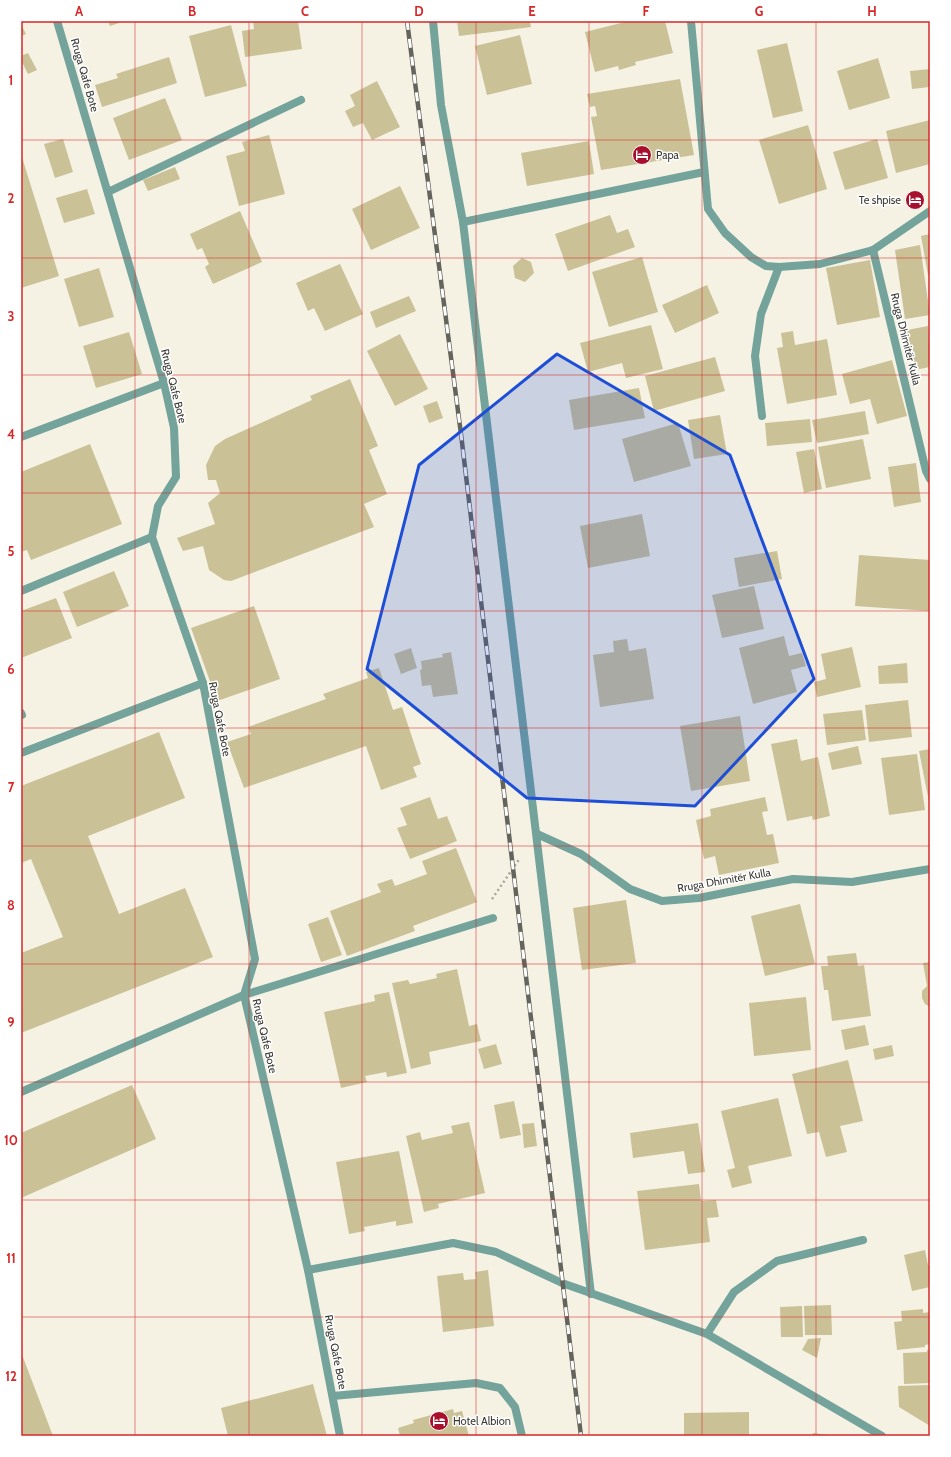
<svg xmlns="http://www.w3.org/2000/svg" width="951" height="1457" font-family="Cabin,sans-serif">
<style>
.building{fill:#cbc197}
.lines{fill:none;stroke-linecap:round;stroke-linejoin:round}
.path{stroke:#a7a59b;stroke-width:2.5;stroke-dasharray:2 3;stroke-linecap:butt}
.service{stroke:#73a39b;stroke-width:8}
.minor{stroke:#73a39b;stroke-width:8}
.rail-casing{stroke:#64635c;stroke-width:4.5}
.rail{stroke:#fff;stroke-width:3;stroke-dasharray:9;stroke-linecap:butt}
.marked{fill:#1d4ed8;fill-opacity:0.2;stroke:#1d4ed8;stroke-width:3;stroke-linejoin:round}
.grid{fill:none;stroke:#d62828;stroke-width:1;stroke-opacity:0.55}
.labels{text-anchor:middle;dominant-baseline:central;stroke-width:3;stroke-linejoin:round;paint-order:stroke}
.street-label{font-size:11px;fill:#3a3934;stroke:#fff}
.poi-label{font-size:11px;fill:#3a3934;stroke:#fff;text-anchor:start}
.neatline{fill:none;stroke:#d62828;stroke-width:1.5}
.grid-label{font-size:13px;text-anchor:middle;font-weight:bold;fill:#d62828}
</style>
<rect width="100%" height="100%" fill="#f5f2e4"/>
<g class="building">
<path d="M108,21h17l-15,5z"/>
<path d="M253,21h45l4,28 -57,8 -3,-26 12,-2z"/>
<path d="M457,21h73l1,6 -72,9z"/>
<path d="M629,21h36l8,32 -38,9 1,3 -17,5 -1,-4 -23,6 -10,-40z"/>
<path d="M21,24l5,10 -5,2z"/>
<path d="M231,25l16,61 -42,11 -16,-61z"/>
<path d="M520,35l12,49 -45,11 -12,-49z"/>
<path d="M787,43l16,68 -30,7 -16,-68z"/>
<path d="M28,53l9,17 -9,4 -7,-14v-4z"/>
<path d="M169,57l8,26 -75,24 -7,-22 23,-7 -2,-4z"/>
<path d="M878,58l12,40 -41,12 -12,-39z"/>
<path d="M930,69v18l-18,2 -2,-18z"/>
<path d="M680,79l14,76 -93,15 -10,-53 6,-1 -2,-10 -5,1 -3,-13z"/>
<path d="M377,81l23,46 -28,13 -9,-17 -10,4 -8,-16 10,-5 -5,-11z"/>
<path d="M165,98l17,42 -53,20 -16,-42z"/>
<path d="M930,120v44l-34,9 -10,-42z"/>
<path d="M808,125l19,64 -48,15 -20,-64z"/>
<path d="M269,135l16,59 -46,12 -13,-50 19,-5 -3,-9z"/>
<path d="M63,139l10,33 -18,6 -11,-34z"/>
<path d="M877,139l11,39 -43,12 -12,-38z"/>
<path d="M589,141l5,33 -67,12 -6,-33z"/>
<path d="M21,154l38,122 -38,12z"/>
<path d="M175,167l5,12 -32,12 -5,-11z"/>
<path d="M400,186l20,42 -49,22 -19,-41z"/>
<path d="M87,189l8,25 -31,9 -8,-25z"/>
<path d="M240,211l22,51 -49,22 -8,-17 4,-3 -7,-16 -5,2 -7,-16z"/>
<path d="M610,215l7,18 11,-4 7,18 -67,24 -13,-37z"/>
<path d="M930,234v40l-2,1 -7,-39z"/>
<path d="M920,245l10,70 -25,4 -10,-69z"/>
<path d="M642,257l16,55 -49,15 -17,-55z"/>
<path d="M522,258l9,4 3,11 -9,9 -10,-4 -2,-12z"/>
<path d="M870,260l10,57 -43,8 -11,-57z"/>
<path d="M340,264l23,50 -38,17 -11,-23 -6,3 -12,-28z"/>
<path d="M99,268l15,49 -35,10 -15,-48z"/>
<path d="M707,285l12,28 -44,20 -13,-28z"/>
<path d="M409,296l7,15 -40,17 -6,-16z"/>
<path d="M651,325l12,44 -37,9 -4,-15 -34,9 -8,-29z"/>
<path d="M928,326l2,41 -15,3 -8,-40z"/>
<path d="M793,331l2,14 32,-6 10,56 -50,9 -10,-56 6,-1 -2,-14z"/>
<path d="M129,332l13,42 -46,14 -13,-42z"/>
<path d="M400,334l28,55 -33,17 -28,-55z"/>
<path d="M715,357l10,34 -71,20 -9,-35z"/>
<path d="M892,360l15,56 -30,8 -7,-25 -20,5 -8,-30z"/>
<path d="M350,379l28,67 -9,4 18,44 -23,10 10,23 -143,54 -7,-1 -15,-10 -6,-24 -20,5 -6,-13 38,-14 -7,-21 12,-10 -4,-13h-8l-2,-15 9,-19 10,-7 87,-39 -2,-4z"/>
<path d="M639,388l6,30 -71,12 -5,-30z"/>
<path d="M437,401l6,17 -14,5 -6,-17z"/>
<path d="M865,411l4,23 -52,9 -5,-23z"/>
<path d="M720,415l7,39 -33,5 -6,-39z"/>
<path d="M810,419l2,23 -45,4 -2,-23z"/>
<path d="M678,423l13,43 -57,16 -12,-43z"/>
<path d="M863,439l8,40 -45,9 -8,-41z"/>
<path d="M90,444l32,80 -91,36 -4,-10 -6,2v-80z"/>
<path d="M814,449l8,40 -18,4 -8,-41z"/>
<path d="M916,463l5,39 -27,5 -6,-40z"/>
<path d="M642,514l8,42 -62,12 -8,-42z"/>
<path d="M777,551l5,28 -43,8 -5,-29z"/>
<path d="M859,555l71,5 -1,51 -74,-5z"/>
<path d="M114,571l15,35 -52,21 -14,-35z"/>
<path d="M754,586l10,43 -42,9 -10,-43z"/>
<path d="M56,598l16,40 -51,20v-47z"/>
<path d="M254,606l26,73 -63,22 -26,-73z"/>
<path d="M784,636l5,20 13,-3 4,13 -15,4 6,22 -44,12 -14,-56z"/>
<path d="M627,639l2,12 17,-3 8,51 -54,8 -7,-52 21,-3 -1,-11z"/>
<path d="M852,647l9,40 -44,10 -3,-15 12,-3 -5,-25z"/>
<path d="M411,648l6,20 -16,6 -7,-20z"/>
<path d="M451,652l7,42 -25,3 -2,-12 -9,1 -2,-16 2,-1 -1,-8 22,-4 -1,-3z"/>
<path d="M907,663l1,20 -29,1 -1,-18z"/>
<path d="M379,668l14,42 9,-3 19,57 -8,3 4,10 -36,13 -15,-44 -122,42 -17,-46 24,-8 -3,-7 78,-28 -3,-5 45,-16 -2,-6z"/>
<path d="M908,700l4,37 -43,5 -4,-37z"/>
<path d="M862,710l4,30 -39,5 -4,-31z"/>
<path d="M740,716l10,65 -59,10 -11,-65z"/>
<path d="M159,732l26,66 -97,38 31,78 66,-26 28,69 -192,76v-80l42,-16 -32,-78 -10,4v-77z"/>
<path d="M797,739l4,22 17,-4 12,59 -17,4 -1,-4 -25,5 -16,-77z"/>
<path d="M858,746l4,18 -30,6 -4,-17z"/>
<path d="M930,749v53h-1l-10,-51z"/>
<path d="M917,754l8,56 -36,5 -8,-57z"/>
<path d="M430,797l8,22 9,-3 10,25 -47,18 -13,-31 10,-3 -7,-17z"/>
<path d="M765,797l3,14 -6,1 5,23 6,-1 6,29 -60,12 -4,-19 -11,3 -8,-39 15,-4 -1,-7z"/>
<path d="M456,848l21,54 -64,24 2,5 -68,25 -17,-45 51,-19 -4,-8 15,-5 3,7 32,-12 -5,-13z"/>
<path d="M626,900l10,63 -54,7 -9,-62z"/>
<path d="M800,904l15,60 -50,12 -14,-60z"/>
<path d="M328,917l14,38 -21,7 -13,-38z"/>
<path d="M856,953l2,13 6,-1 7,51 -39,5 -4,-31h-4l-3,-24h7l-1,-10z"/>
<path d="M930,962v45l-5,-3 -3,-6v-7l5,-5 -4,-23z"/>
<path d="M457,969l12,57 8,-2 4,17 -52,11 2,12 -20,5 -19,-86 16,-3 2,4 27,-6 -1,-4z"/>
<path d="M389,992l18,81 -20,4 -1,-5 -21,4 2,6 -26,6 -17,-76 51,-11 -1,-6z"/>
<path d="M806,997l5,53 -57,6 -5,-53z"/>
<path d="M865,1025l4,20 -24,5 -4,-20z"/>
<path d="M496,1044l6,20 -18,5 -6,-20z"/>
<path d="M892,1045l2,11 -19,4 -2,-11z"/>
<path d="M848,1060l15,61 -23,5 7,26 -21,5 -7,-25 -12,2 -15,-60z"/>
<path d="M132,1085l24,54 -135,59v-65z"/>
<path d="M778,1098l14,58 -44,10 4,17 -20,5 -5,-18 8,-2 -14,-57z"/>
<path d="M514,1101l7,34 -21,4 -6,-34z"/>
<path d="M469,1122l16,71 -47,11 1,4 -15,4 -18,-76 14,-4 2,8 31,-7 -2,-7z"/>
<path d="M534,1123l3,23 -13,2 -2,-24z"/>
<path d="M698,1123l7,49 -17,2 -4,-23 -51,7 -3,-25z"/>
<path d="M399,1151l14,72 -17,3v-5l-32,6 1,4 -16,3 -13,-72z"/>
<path d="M699,1184l2,17 15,-1 3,17 -12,1 3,24 -65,8 -8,-59z"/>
<path d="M925,1250l3,15h2v22l-18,4 -8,-36z"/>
<path d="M488,1270l6,56 -51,6 -6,-56 26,-3 1,7 12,-1 -1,-7z"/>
<path d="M831,1305l1,30h-27l-1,-29z"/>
<path d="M802,1306l1,31h-22l-1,-30z"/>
<path d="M923,1309v4l7,-1v32l-5,1v2l-28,3 -3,-28 8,-1 -1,-10z"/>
<path d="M821,1338l-4,20 -15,-8 6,-11z"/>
<path d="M927,1350h3v33l-26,1 -1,-31 24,-1z"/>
<path d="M21,1352l32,84h-32z"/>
<path d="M313,1384l14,52h-99l-7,-28z"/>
<path d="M930,1385v41l-31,-19 -1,-21z"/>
<path d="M453,1409l1,4 8,-2 7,25h-69l-2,-8 16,-5 -1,-3z"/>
<path d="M749,1412v24h-65v-23z"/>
<path d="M813,1433l15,2v1h-16z"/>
</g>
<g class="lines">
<path class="path" d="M492,899l28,-41"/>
<g class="service">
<path d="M108,192l193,-92"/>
<path d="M21,591l131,-54"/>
<path d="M21,713l1,2"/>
<path d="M333,1396l143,-13 24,5 15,19 7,29"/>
</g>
<g class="minor">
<path d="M57,21l107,362 10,45 2,49 -18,29 -6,31 51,146 52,276 -11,36 64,275 32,166"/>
<path d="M433,21l8,84 22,117 128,1072"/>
<path d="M691,21l17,188 17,24 26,24 15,9 13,1 41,-3 53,-14 57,-39"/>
<path d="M463,222l241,-50"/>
<path d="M873,250l53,221 4,8"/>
<path d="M762,416l-7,-60 6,-42 18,-47"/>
<path d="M21,437l143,-54"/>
<path d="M21,753l182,-70"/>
<path d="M537,834l44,20 49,35 32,12 37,-3 94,-19 59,3 78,-13"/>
<path d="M21,1092l223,-97 249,-77"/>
<path d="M308,1270l145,-27 43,9 66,31 145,51 175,102"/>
<path d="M707,1334l27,-42 43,-31 86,-21"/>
</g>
<defs>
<path id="rail" d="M407,21l54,413 120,1002"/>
</defs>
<use href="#rail" class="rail-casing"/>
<use href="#rail" class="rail"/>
</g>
<path class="marked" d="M557,354l173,101 84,224 -119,127 -168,-8 -160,-129 52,-204z"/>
<path class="grid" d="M135,21v1415M249,21v1415M362,21v1415M476,21v1415M589,21v1415M702,21v1415M816,21v1415M21,140h909M21,258h909M21,375h909M21,493h909M21,611h909M21,728h909M21,846h909M21,964h909M21,1082h909M21,1200h909M21,1317h909"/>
<defs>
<symbol id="hotel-disc" viewBox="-11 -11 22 22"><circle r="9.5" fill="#a70f2d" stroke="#fff"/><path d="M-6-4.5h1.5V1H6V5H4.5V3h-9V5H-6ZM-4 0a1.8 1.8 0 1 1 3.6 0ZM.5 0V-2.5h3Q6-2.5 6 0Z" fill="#fff"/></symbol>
</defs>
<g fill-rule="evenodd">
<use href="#hotel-disc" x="631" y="144" width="22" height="22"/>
<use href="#hotel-disc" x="904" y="189" width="22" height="22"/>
<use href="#hotel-disc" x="428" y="1410" width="22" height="22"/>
</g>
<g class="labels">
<g class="street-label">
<text transform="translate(85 75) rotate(74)">Rruga Qafe Bote</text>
<text transform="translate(906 339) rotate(76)">Rruga Dhimitër Kulla</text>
<text transform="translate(174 386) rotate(76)">Rruga Qafe Bote</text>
<text transform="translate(220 719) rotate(79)">Rruga Qafe Bote</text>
<text transform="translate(724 880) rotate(-10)">Rruga Dhimitër Kulla</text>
<text transform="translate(265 1036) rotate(77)">Rruga Qafe Bote</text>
<text transform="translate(336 1352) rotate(79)">Rruga Qafe Bote</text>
</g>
<g class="poi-label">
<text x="656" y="155">Papa</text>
<text x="901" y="200" text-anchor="end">Te shpise</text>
<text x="453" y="1421">Hotel Albion</text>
</g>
</g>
<rect width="951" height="1457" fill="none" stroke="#ffffff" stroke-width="44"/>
<rect x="22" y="22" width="907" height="1413" class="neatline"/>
<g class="grid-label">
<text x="79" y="16">A</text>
<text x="192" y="16">B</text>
<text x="305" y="16">C</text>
<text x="419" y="16">D</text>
<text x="532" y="16">E</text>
<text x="646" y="16">F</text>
<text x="759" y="16">G</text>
<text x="872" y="16">H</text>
<text x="11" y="85">1</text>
<text x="11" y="203">2</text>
<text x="11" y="321">3</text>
<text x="11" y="439">4</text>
<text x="11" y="556">5</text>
<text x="11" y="674">6</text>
<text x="11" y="792">7</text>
<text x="11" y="910">8</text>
<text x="11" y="1027">9</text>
<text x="11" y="1145">10</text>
<text x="11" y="1263">11</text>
<text x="11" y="1381">12</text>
</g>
</svg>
